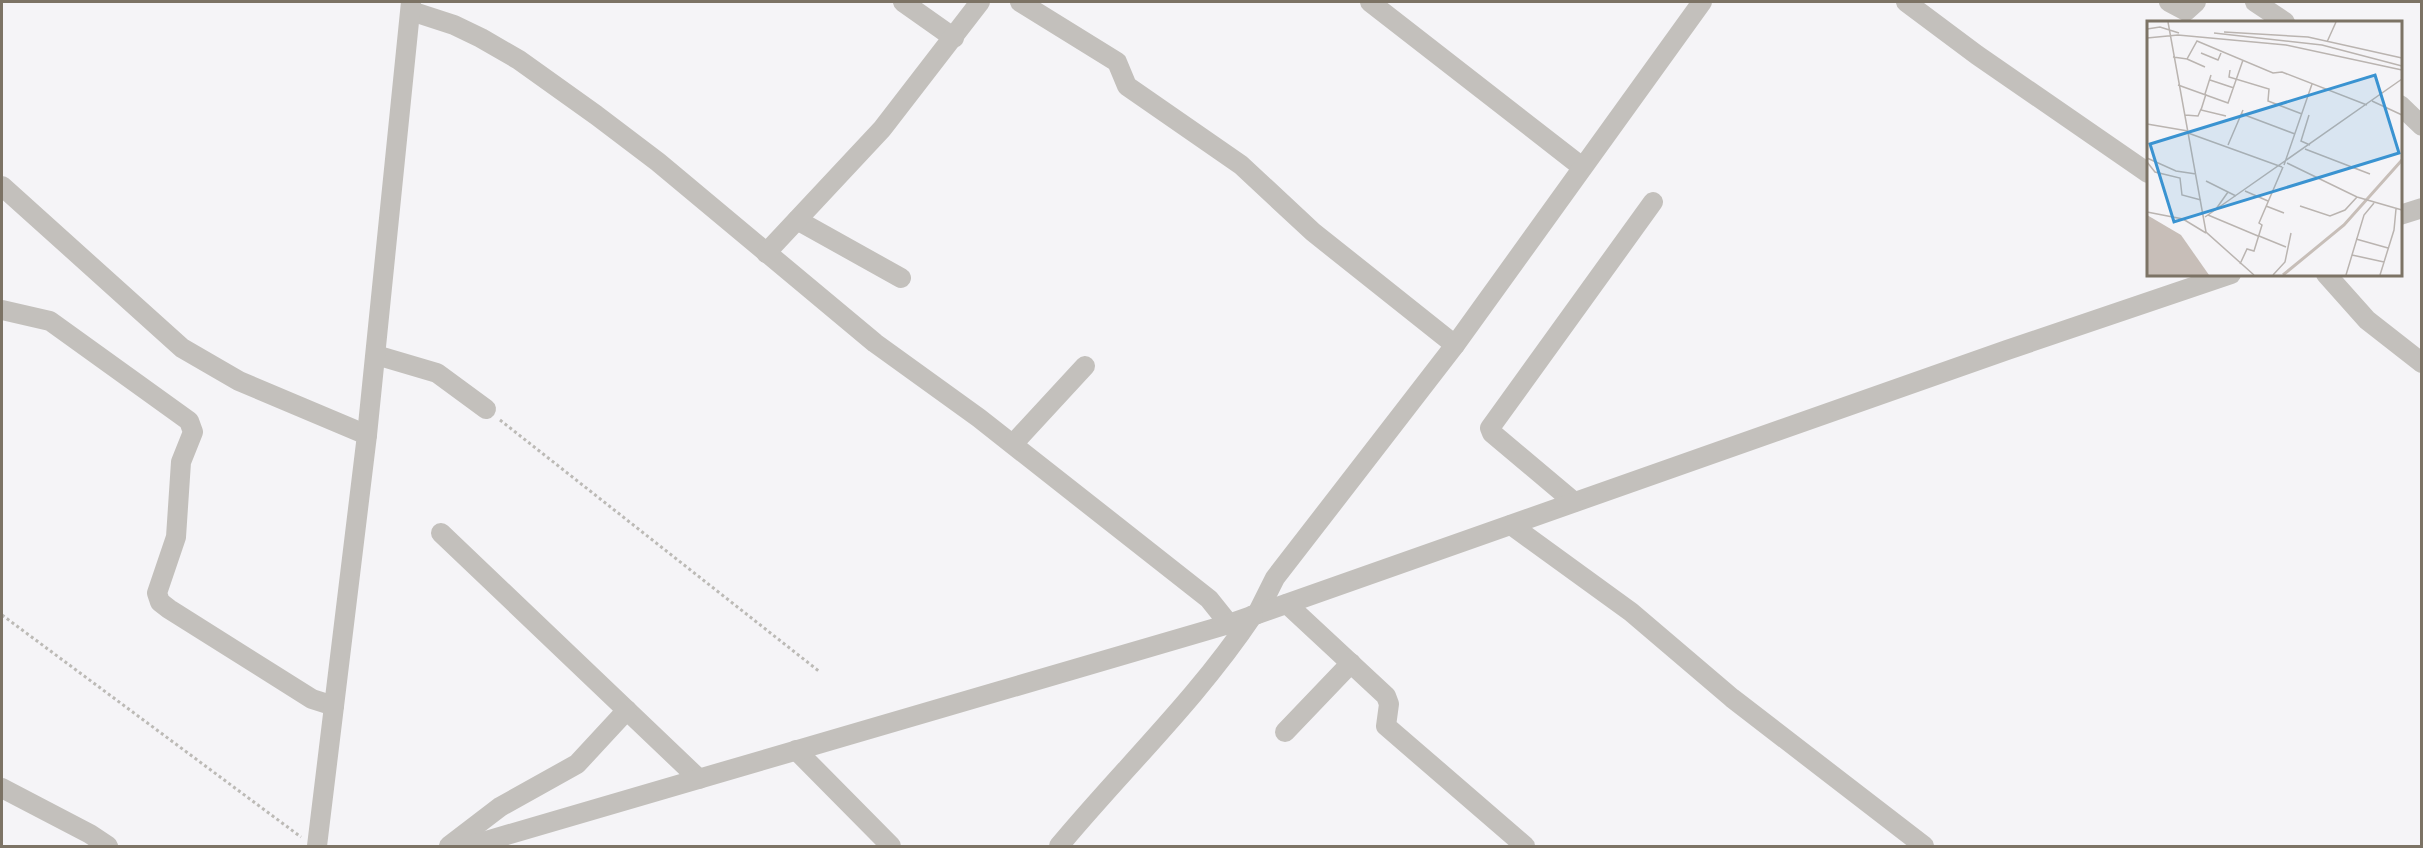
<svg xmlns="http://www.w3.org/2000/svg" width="2423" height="848" font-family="'Nunito Sans',sans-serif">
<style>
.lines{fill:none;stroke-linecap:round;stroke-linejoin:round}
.path{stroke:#bcbab6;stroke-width:3;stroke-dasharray:3 3;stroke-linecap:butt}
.minor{stroke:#c3c0bc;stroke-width:20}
.inset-river{fill:none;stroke:#c7beb8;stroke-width:3}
.inset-road{fill:none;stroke:#bab4b0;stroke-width:1.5}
.view{fill:#3a93d1;fill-opacity:0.15;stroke:#3a93d1;stroke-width:3}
.inset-edge{fill:none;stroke:#7c7365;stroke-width:3}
</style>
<rect width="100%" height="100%" fill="#f5f4f7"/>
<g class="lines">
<g class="path">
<path d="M500,420l320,252"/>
<path d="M2,615l299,222"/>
</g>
<g class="minor">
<path d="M903,2l51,36"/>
<path d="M1020,2l97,60 10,24 114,79 72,67 142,113"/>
<path d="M1370,2l212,165"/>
<path d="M1906,2l71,53 171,118"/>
<path d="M2169,2l17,9 10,-9"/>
<path d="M2255,2l30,20"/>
<path d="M411,11l43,14 27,13 38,22 77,55 62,47 217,181 104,75 230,181 20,25"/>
<path d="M2400,105l22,21"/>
<path d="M2,186l180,162 57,33 128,54"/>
<path d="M2400,215l22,-7"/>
<path d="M797,220l104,58"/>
<path d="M766,253l116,-124 98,-127"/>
<path d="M2326,274l41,46 55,43"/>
<path d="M2,310l48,11 139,100 4,11 -12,30 -5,75 -19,56 3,9 9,7 143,90 22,7"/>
<path d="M376,355l61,18 49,36"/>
<path d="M1013,444l72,-78"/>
<path d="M1574,502l-82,-69 -2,-5 163,-226"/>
<path d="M1511,525l120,87 101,86 192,148"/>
<path d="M441,533l258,246"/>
<path d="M1287,604l99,92 3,8 -3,22 139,120"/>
<path d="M1257,614l18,-36 180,-233 247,-343"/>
<path d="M1285,732l66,-69"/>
<path d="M796,750l95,96"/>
<path d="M2,788l88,46 18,12"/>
<path d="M317,846l50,-411 44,-433"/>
<path d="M449,846l51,-39 77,-43 50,-54"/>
<path d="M469,846l760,-222 778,-274 224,-76"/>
<path d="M1059,846c64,-77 138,-147 194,-231"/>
</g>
</g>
<g transform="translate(2147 21)">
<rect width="255" height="255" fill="#f5f4f7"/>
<path d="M0,194l34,20 28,40h-62z" fill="#c7beb8"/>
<path class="inset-river" d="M136,254l61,-50 58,-65"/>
<path class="inset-road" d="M21,1l38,210 48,43M0,8l13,-2 19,6M77,11l84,5 94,21M67,12l108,12 80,21M0,17l31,-3 108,10 116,25M180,21l9,-20M54,32l17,7 3,-7M26,36l14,2 10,-18 76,32 9,-1 85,33M40,38l18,8M83,49l-1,7 40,12 -1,12 34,13M63,59l24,8M31,64l50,18 15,-43M58,73l6,-19M59,73l-5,16 25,6M225,80l30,14M95,93l53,20M38,94l13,1 3,-7M162,94l-8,26 9,4M0,103l41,7M41,112l94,34M81,124l15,-35M158,128l65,25M0,137l29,13 20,3M0,141l8,10 25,6 2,17 19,5M140,142l70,34 45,13M137,144l28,-81M59,160l30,15M98,170l23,10M119,185l18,7M153,185l30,10 15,-6 12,-13M69,188l12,-17M0,191l36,7 23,14M61,194l50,21M58,196l197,-138M112,215l27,11M209,218l32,9M205,234l32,7M93,243l7,-15 7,2 8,-26 -3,-2 24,-56M126,254l12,-13 6,-29M199,254l18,-60 10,-12M233,254l14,-45 2,-21"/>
<path class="view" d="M228,54l24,78 -225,69 -24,-78z"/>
<rect width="255" height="255" class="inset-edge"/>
</g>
<rect width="2423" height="848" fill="none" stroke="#7c7365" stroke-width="6"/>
</svg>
